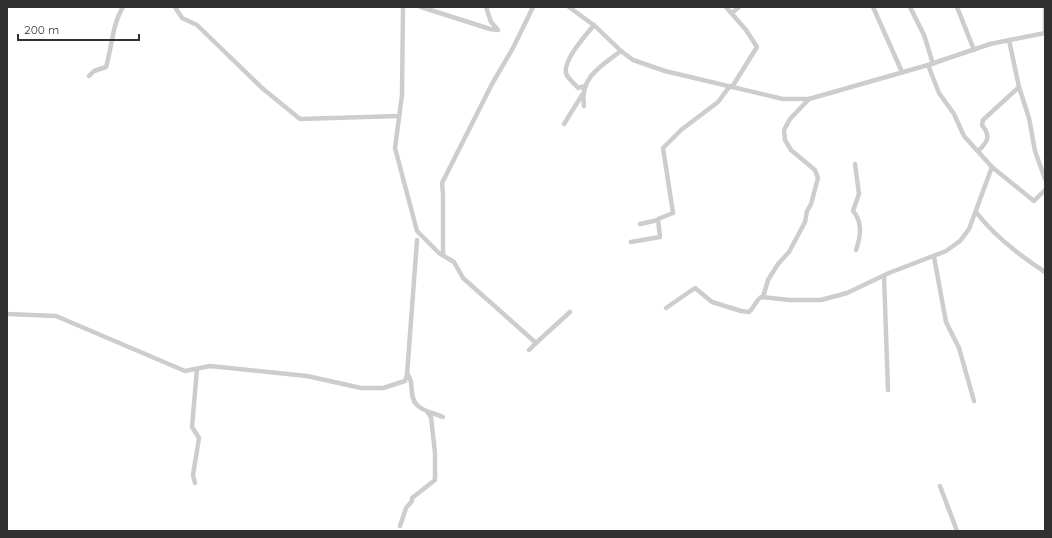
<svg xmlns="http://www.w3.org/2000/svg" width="1052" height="538" font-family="Quicksand,sans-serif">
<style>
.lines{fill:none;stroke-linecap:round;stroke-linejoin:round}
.street{stroke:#cdcdcd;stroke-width:4.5}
</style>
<rect width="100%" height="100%" fill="#fff"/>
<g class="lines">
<g class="street">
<path d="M175,7l7,11 15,7 65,63 38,31 99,-3"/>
<path d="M403,7l-1,88 -7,53 22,83 22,22 15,9 9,16 73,65 -7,7"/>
<path d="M421,7l69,22 8,1 -7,-8 -5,-15"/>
<path d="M569,7l26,19 26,25 12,9 32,11 118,28h26l119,-34 62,-21 55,-11"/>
<path d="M726,7l20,23 11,17 -25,40"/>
<path d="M873,7l29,65"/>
<path d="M910,7l14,28 9,29"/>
<path d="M957,7l17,43"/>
<path d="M732,13l7,-6"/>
<path d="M1045,33v-24"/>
<path d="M89,76l5,-5 12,-4c6,-20 6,-42 17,-60"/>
<path d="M586,86l-8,2c-3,-4 -11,-10 -12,-15 -3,-13 20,-38 28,-48"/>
<path d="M1019,87l10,31 6,33 10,28"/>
<path d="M584,106c-5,-28 17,-40 37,-55"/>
<path d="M564,124l18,-29"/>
<path d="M978,151c10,-9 13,-15 4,-26l1,-5 36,-33 -10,-47"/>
<path d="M855,164l4,30 -6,17c10,11 8,25 3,39"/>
<path d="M992,167l42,34 11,-11"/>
<path d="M976,212c18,24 43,43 69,60"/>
<path d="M640,224l18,-4"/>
<path d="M631,242l29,-5 -2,-18 15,-6 -10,-65 18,-18 37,-28 12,-16"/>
<path d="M443,255v-61l-1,-11 50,-99 21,-36 20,-41"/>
<path d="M934,257l12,65 13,26 15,53"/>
<path d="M884,276l4,114"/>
<path d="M763,297l5,-17 10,-16 11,-12 16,-30 2,-11 4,-7 7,-26 -3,-8 -24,-20 -6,-10 -1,-10 6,-11 19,-20"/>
<path d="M666,308l29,-20 17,14 29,9 8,1c6,-5 6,-11 12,-15l28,3h32l26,-7 42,-20 57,-22 14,-10 9,-12 23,-62 -28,-31 -10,-22 -15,-21 -11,-28"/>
<path d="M7,314l49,2 129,55 25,-5 97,10 54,12h22l22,-7 2,-6 10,-135"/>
<path d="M536,343l34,-31"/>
<path d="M407,374c8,6 1,23 10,31 7,7 17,8 26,12"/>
<path d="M195,483l-2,-8 6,-37 -7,-11 5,-58"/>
<path d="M940,486l17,45"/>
<path d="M400,526l6,-18 6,-7v-3l23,-18v-27l-4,-36 -3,-4"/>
</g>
</g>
<rect width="1052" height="538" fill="none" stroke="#303030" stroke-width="16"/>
<path d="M18 34v6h121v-6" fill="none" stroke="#303030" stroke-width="2"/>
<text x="24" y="34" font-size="12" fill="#303030" stroke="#ffffff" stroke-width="3" paint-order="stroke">200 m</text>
</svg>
